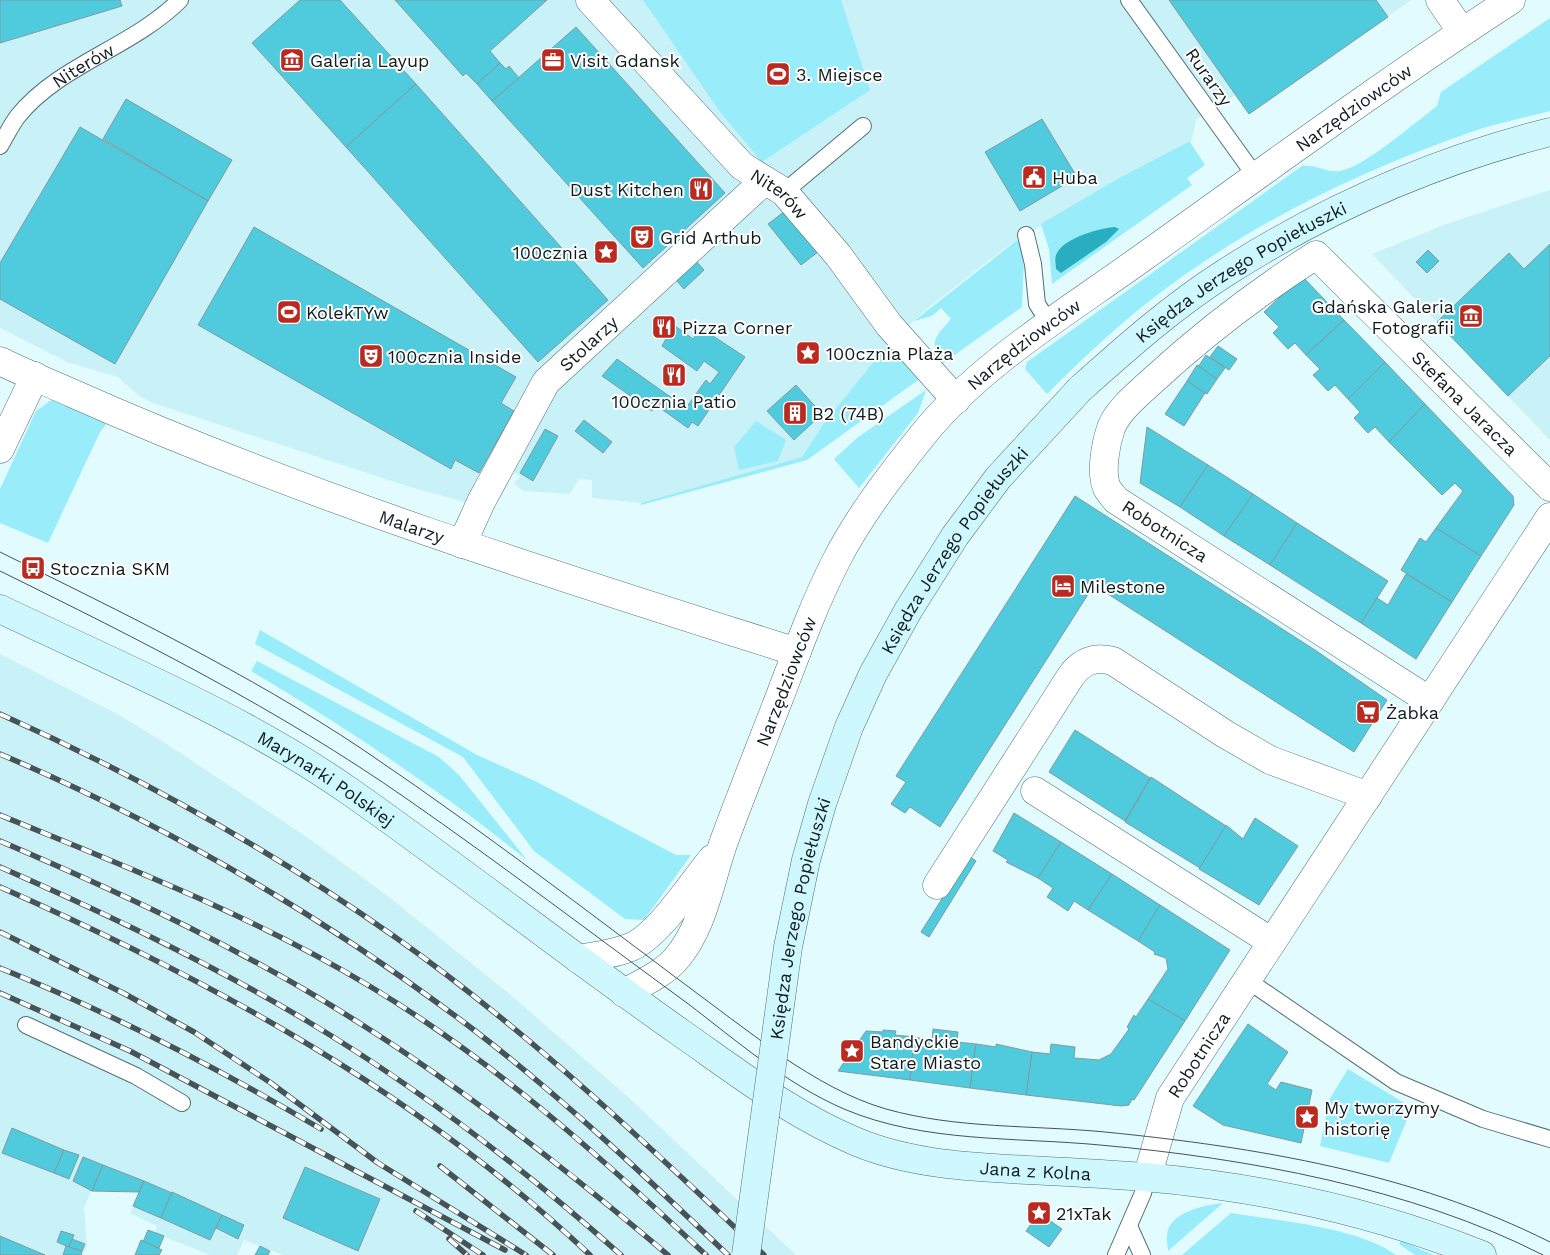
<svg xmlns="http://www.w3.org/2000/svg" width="1550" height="1255" font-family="'Work Sans',sans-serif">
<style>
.built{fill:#c9f1f8}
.green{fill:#99ecf9}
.water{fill:#29aec0}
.building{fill:#50cbde;stroke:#7f9ba0}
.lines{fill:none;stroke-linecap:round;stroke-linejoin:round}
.lane-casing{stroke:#557175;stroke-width:18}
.street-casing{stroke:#557175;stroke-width:29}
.secondary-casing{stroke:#557175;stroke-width:29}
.lane{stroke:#fff;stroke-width:16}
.street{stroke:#fff;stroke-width:28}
.secondary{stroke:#cef8fe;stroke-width:28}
.tram{stroke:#465457;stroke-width:1}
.rail-casing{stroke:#465457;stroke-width:5.5}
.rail{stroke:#fff;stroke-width:4;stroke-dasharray:11;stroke-linecap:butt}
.secondary-bridge-casing{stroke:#557175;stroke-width:29;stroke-linecap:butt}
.secondary-bridge{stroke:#cef8fe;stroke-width:28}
.labels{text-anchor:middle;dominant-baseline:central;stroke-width:4;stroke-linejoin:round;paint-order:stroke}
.poi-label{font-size:18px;fill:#111c1e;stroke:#fff;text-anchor:start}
.street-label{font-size:18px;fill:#111c1e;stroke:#fff}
</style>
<rect width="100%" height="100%" fill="#e2fbff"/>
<g class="built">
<path d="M0,0h1411l-162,114 -14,-19 -39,24 -4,21 -73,38 -114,70 -77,60 -40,36 -64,79 -22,34 -161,46 -49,-5v-18l-13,-1 -9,15 -46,-3 -10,-7 6,-8 -31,-19 -10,16 -11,30 -61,-17 -254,-83 -14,-7 -21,-19 -51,-15 -67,-34z"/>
<path d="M1550,190v250l-178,-186 77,-31z"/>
<path d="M0,654l119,61 46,28 139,92 85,62 124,100 115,100 168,158h-513l-39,-15 -7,15h-27l-55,-22 2,-7 -27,-13 14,-32 -41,-16 -19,43 3,37 -4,10h-83z"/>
</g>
<g class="green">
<path d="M643,0h198l29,90 -108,72 -42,-50z"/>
<path d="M1550,18v93c-23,6 -47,11 -70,18 -138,47 -273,115 -381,215 -18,16 -35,33 -52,50l-22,-25 2,-7 275,-196c13,-2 25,7 38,5 24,-4 76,-49 97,-65l4,-14z"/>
<path d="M1192,140l-2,2 15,23 -18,13 5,7 -140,99 -3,-35 -8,-25 78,-46z"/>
<path d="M1020,238l4,20 -2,49 -80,57c-14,-24 -6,-27 9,-45l-10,-11 -9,8 -18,5z"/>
<path d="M888,344l33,34 -114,82 -166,45v-2l161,-46 22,-34z"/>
<path d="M926,390l-8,23 -59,75 -25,-29 23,-21z"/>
<path d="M53,399l55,23 -8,10 -52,111 -48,-20v-34l36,-78z"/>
<path d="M756,421l30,19 -8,21 -39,9 -5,-23z"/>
<path d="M260,630l217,125 58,26 141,74h15l-47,65 -19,-1 -91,-68 -71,-94 -208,-113z"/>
<path d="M257,661l182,96 20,18 68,85c-87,-70 -180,-132 -276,-189z"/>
<path d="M1348,1069l58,35 5,6 -22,53 -69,-17 9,-46z"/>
<path d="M1223,1203l-55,48c0,-5 -2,-11 -1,-16 2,-23 38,-30 56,-32z"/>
<path d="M1231,1213c49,8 126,14 165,42h-214z"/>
<path d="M1401,1241l33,14h-19l-16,-11z"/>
</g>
<path class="water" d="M1115,227l4,2 -13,13 -45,31 -5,-4c0,-5 -2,-11 1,-16 8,-15 42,-25 58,-26z"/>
<g class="building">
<path d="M0,0h120l2,6 -122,37z"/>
<path d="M300,0h40l76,84 -70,63 -94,-104z"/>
<path d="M395,0h152l-57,51 10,12 -23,21 -11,-11 -3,3z"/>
<path d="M1169,0h207l12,17 -139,97z"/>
<path d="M576,27l149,166 -82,75 -151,-167z"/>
<path d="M500,63l6,6 3,-3 10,12 -27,23 -15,-17z"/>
<path d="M416,84l192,216 -70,62 -192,-215z"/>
<path d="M126,99l106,61 -24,41 -105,-62z"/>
<path d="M1042,119l35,58 -57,34 -35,-59z"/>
<path d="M80,127l128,74 -93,163 -115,-65v-36z"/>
<path d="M785,211l33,41 -17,13 -33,-41z"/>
<path d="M254,227l262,150 -15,26 13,8 -35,62 -24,-13 -4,9 -253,-144z"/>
<path d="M1550,244v112l-42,40 -71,-74 72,-69 15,16z"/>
<path d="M1428,250l11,11 -12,12 -11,-11z"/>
<path d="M696,261l8,9 -20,19 -8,-9z"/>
<path d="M1302,276l42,44 -38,35 -11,-12 -7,6 -15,-16 6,-6 -15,-15z"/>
<path d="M664,318l29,21 8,-11 44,29 -47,69 -6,-4 -4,6 -32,-23 -4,6 -50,-35 15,-17 69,49 20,-28 4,4 9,-12 -15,-11 -7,10 -35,-25 5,-9 -12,-8z"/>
<path d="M1344,320l41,42 -37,37 -13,-14 -7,6 -15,-16 7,-6 -14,-14z"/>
<path d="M1218,346l19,13 -8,11 -19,-13z"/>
<path d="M1206,355l19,13 -8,11 -19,-12z"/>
<path d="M1385,362l40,42 -36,38 -14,-15 -7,6 -14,-15 6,-6 -12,-13z"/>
<path d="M1197,365l20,14 -10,15 -20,-13z"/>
<path d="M1187,381l18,12 -21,33 -19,-12z"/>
<path d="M796,385l26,29 -28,26 -27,-29z"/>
<path d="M1425,404l88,92 1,9 -33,51 -45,-28 27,-37 -8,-8 -13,12 -53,-53z"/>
<path d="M584,420l28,22 -9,11 -28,-22z"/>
<path d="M1147,427l61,38 -28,42 -40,-24z"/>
<path d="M545,429l13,7 -25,45 -13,-8z"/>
<path d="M1208,465l45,29 -29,42 -44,-29z"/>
<path d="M1253,494l44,29 -27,42 -46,-29z"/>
<path d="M1075,496l240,154 72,50 -33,52 -260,-167 -154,242 -30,-20 -5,6 -14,-9 15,-22 -10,-6z"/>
<path d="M1297,523l91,58 -27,42 -91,-58z"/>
<path d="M1436,528l45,28 -29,46 -51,-32 19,-32 6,4z"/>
<path d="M1406,574l46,28 -36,57 -55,-36 16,-25 11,7z"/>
<path d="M1075,730l75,48 -25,43 -76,-49z"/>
<path d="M1151,777l75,49 -26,42 -75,-46z"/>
<path d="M1014,813l47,29 -23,36 -32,-16 2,-2 -15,-9z"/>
<path d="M1255,818l43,28 -39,59 -60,-36 27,-44 17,14z"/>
<path d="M1061,842l51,32 -24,36 -14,-9 -6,10 -21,-14 6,-9 -15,-10z"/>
<path d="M969,856l7,5 -47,76 -8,-5z"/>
<path d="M1112,874l48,31 -22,36 -50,-31z"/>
<path d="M1160,905l70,45 -45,71 -37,-22 20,-30 -2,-11 -12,-4 1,-2 -17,-11z"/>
<path d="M1148,999l37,22 -51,79 -2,-1 -3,6 -8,1 -95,-11 6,-43 18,2 1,-10 24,3 -1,11 25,2 12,-6 18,-25 -2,-2 7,-12 2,2z"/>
<path d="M1248,1024l40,28 -21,32 9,6 5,-8 31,8 -11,53 -78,-18 -30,-19z"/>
<path d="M933,1029l25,3 -1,10 19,2 -6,44 -60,-8 4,-43 18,3z"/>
<path d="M883,1030l13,1 -1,4 19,2 -4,43 -72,-9 28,-40 17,1z"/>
<path d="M976,1044l20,3v-3l36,8 -6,43 -56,-7z"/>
<path d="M12,1128l52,22 -10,23 -52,-20z"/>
<path d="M64,1150l15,5 -10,24 -15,-6z"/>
<path d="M83,1157l20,8 -11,26 -19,-10z"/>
<path d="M103,1165l41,16 -5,11 -47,-1z"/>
<path d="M305,1167l75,32 -22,52 -75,-33z"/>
<path d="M144,1181l28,12 -11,25 -28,-12z"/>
<path d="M172,1192l50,23 -12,25 -49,-22z"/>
<path d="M1039,1213l23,16 -13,18 -23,-16z"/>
<path d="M222,1215l22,10 -6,14 -22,-11z"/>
<path d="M148,1230l16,6 -5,12 -16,-6z"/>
<path d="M61,1231l13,4 -5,12 -12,-5z"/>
<path d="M0,1236l45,19h-45z"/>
<path d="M72,1239l13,5 -3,7 -13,-4z"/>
<path d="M141,1240l21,10 -3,5h-24z"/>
<path d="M66,1246l16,5 -1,4h-18z"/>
<path d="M260,1246l10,5 -2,4h-13z"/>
</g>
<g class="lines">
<defs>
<g id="lane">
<path d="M1129,0l127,177"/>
<path id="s1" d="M0,146c6,-10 11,-21 18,-30 41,-51 115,-69 162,-116"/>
<path d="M784,192l79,-66"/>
<path d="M1026,235l7,29 4,40 13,20"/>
<path d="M1247,980l149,102 87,37 67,20"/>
<path d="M26,1025l110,51 46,27"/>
<path d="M1129,1226l13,29"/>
<path d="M1116,1255l27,-62 4,-15"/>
</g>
<g id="street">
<path id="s2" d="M590,0l152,166 42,26 54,63 51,70 67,75"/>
<path d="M1440,0l22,32"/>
<path id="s3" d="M0,361c24,12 50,22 74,33 234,104 479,181 723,258"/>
<path d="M0,449l35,-73"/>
<path id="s4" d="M462,544l19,-42 65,-120 218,-201"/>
<path id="s5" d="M1430,701l-314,-201c-3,-4 -7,-8 -9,-12 -7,-16 -1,-45 4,-60 7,-18 26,-33 40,-46 51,-47 107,-90 165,-127l234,232"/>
<path d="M1035,791l237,151"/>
<path d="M937,885l134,-209c11,-15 23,-20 42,-15l112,73 45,26 98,36"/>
<path d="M578,959c18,-3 36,-5 53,-12 28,-12 61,-64 81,-88"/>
<path id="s6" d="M624,993c18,-10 39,-19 52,-34 27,-31 34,-77 47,-115 18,-49 38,-99 57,-148 17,-45 34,-92 56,-135 23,-45 54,-85 86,-125 55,-70 148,-126 220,-178 122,-87 243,-176 369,-258"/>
<path id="s7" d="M1147,1178l23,-80 380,-581"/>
</g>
<g id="secondary">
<path id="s8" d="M1080,389c46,-41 93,-83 145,-116 100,-64 210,-112 325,-141"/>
<path id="s9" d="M0,609c119,57 244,108 352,184 111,78 218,162 329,240 56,39 111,82 176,109 53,22 113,25 171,28 38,2 77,4 116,7 116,10 229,34 338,78"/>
</g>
</defs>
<use href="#lane" class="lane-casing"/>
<use href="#street" class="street-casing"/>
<use href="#secondary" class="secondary-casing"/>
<use href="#lane" class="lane"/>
<use href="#street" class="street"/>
<use href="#secondary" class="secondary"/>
<g class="tram">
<path d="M0,552c123,61 248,121 362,197 144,97 280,205 421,308 32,21 65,41 103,52 71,20 146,16 219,23 151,15 308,41 445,110"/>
<path d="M0,571c140,69 278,138 407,228 95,66 187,136 280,204 50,38 99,81 157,106 80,34 172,28 256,36 146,13 312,43 443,110"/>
</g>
<defs>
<g id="rail">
<path d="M0,714c138,62 271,136 395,223 133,94 251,206 369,318"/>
<path d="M0,754c169,72 328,165 474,276 90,69 172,147 254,225"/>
<path d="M0,815c126,52 254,101 371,172 123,74 230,170 335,268"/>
<path d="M0,841c126,54 249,111 364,185 107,68 207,147 304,229"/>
<path d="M0,867c105,46 208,95 307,154 112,67 216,147 314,234"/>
<path d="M0,887c213,94 419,207 590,368"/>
<path d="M0,932l125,62 69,38 77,51 107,80 148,92"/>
<path d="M0,968c111,45 218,100 321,161"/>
<path d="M0,993l130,58 375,199"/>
<path d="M440,1166l113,89"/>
<path d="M416,1211l67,44"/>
<path d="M449,1239l18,16"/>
</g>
</defs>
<use href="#rail" class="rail-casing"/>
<use href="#rail" class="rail"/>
<defs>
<g id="secondary-bridge">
<path id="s10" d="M746,1255l42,-308 18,-87 16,-56 27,-77 24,-53 36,-65 46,-73 43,-58 82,-89"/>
</g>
</defs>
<use href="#secondary-bridge" class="secondary-bridge-casing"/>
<use href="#secondary-bridge" class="secondary-bridge"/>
</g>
<defs>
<symbol id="museum-square" viewBox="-11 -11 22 22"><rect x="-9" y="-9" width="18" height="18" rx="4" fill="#b92b20" stroke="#fff"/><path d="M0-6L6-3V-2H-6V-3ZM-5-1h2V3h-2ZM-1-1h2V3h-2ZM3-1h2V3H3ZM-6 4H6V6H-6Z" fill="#fff"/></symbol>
<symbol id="office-square" viewBox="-11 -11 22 22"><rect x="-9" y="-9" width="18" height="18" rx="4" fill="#b92b20" stroke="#fff"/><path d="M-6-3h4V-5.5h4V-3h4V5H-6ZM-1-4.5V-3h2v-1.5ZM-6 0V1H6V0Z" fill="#fff"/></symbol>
<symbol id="stadium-square" viewBox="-11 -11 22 22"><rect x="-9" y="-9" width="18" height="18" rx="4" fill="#b92b20" stroke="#fff"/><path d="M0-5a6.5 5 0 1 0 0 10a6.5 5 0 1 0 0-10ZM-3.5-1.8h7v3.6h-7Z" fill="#fff"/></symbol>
<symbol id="civic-square" viewBox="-11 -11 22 22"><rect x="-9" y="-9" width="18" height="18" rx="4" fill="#b92b20" stroke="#fff"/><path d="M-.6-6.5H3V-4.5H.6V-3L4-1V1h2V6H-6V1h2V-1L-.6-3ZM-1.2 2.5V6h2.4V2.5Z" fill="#fff"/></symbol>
<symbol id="restaurant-square" viewBox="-11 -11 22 22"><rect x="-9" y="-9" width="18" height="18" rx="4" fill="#b92b20" stroke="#fff"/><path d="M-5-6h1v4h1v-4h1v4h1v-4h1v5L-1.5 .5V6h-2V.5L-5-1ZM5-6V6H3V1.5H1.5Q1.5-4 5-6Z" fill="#fff"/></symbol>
<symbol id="theatre-square" viewBox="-11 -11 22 22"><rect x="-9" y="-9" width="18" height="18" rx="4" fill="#b92b20" stroke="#fff"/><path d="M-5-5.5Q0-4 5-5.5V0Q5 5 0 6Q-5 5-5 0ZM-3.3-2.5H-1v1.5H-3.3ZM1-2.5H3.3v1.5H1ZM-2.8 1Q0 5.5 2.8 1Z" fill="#fff"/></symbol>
<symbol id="sight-square" viewBox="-11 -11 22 22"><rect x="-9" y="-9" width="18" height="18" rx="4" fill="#b92b20" stroke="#fff"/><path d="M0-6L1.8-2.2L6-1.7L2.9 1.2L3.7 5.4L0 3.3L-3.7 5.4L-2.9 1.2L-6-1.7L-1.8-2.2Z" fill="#fff"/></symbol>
<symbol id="building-square" viewBox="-11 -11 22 22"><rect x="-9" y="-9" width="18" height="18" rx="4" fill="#b92b20" stroke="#fff"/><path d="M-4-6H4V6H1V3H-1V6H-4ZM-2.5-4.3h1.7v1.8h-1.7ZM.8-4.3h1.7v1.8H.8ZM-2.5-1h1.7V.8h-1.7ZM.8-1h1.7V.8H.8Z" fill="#fff"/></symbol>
<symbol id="bus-square" viewBox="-11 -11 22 22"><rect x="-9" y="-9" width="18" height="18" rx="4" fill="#b92b20" stroke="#fff"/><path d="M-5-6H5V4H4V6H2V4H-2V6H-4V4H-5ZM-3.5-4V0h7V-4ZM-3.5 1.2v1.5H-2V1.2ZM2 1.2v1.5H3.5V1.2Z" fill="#fff"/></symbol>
<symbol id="hotel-square" viewBox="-11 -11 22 22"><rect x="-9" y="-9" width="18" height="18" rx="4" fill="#b92b20" stroke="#fff"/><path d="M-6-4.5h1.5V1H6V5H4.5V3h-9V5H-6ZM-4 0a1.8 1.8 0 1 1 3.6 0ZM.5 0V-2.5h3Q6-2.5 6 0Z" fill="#fff"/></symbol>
<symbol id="supermarket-square" viewBox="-11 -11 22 22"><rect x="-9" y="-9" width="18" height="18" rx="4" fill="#b92b20" stroke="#fff"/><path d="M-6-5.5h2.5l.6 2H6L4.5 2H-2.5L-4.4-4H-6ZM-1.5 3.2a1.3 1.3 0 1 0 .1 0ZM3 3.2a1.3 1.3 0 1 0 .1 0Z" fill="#fff"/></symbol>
</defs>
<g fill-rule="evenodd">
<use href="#museum-square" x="278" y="46" width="28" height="28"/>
<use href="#office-square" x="539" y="46" width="28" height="28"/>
<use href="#stadium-square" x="764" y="60" width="28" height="28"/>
<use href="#civic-square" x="1020" y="163" width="28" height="28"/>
<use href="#restaurant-square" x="687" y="175" width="28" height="28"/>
<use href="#theatre-square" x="628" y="223" width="28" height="28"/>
<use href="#sight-square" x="592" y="238" width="28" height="28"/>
<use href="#stadium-square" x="275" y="298" width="28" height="28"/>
<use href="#museum-square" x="1457" y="302" width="28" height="28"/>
<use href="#restaurant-square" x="650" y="313" width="28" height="28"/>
<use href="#sight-square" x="794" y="339" width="28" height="28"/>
<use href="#theatre-square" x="357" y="342" width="28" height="28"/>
<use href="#restaurant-square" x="660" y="361" width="28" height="28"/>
<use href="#building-square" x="781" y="399" width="28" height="28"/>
<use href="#bus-square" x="19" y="554" width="28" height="28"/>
<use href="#hotel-square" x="1049" y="572" width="28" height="28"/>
<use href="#supermarket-square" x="1354" y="698" width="28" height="28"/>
<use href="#sight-square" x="838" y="1037" width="28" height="28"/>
<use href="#sight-square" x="1293" y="1103" width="28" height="28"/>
<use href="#sight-square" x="1025" y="1199" width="28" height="28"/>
</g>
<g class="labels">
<g class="poi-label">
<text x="310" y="60">Galeria Layup</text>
<text x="570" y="60">Visit Gdansk</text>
<text x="796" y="74">3. Miejsce</text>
<text x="1052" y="177">Huba</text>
<text x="684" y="189" text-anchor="end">Dust Kitchen</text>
<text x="660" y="237">Grid Arthub</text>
<text x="588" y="252" text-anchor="end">100cznia</text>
<text x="1454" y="306" text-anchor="end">Gdańska Galeria<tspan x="1454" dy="21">Fotografii</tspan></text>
<text x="306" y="312">KolekTYw</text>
<text x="682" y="327">Pizza Corner</text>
<text x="826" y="353">100cznia Plaża</text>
<text x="388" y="356">100cznia Inside</text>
<text x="674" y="401" text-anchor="middle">100cznia Patio</text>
<text x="812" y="413">B2 (74B)</text>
<text x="50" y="568">Stocznia SKM</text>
<text x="1080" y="586">Milestone</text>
<text x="1386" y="712">Żabka</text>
<text x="870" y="1041">Bandyckie<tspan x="870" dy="21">Stare Miasto</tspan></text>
<text x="1324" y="1107">My tworzymy<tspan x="1324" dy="21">historię</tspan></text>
<text x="1056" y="1213">21xTak</text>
</g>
<g class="street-label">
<text stroke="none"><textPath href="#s1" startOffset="118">Niterów</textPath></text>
<text transform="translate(1209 77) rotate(55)">Rurarzy</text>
<text stroke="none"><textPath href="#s6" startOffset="1188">Narzędziowców</textPath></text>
<text stroke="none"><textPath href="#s2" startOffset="272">Niterów</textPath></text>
<text stroke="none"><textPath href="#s8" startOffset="200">Księdza Jerzego Popiełuszki</textPath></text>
<text stroke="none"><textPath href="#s4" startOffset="240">Stolarzy</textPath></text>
<text stroke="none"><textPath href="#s6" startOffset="782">Narzędziowców</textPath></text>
<text stroke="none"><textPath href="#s5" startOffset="929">Stefana Jaracza</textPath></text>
<text stroke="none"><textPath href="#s3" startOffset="444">Malarzy</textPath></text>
<text transform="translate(1165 531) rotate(33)">Robotnicza</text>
<text stroke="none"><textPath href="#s10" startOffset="746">Księdza Jerzego Popiełuszki</textPath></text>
<text stroke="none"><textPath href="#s6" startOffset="362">Narzędziowców</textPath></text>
<text stroke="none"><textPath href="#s9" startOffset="368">Marynarki Polskiej</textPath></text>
<text stroke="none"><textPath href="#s10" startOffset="341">Księdza Jerzego Popiełuszki</textPath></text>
<text stroke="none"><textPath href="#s7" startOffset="135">Robotnicza</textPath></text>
<text stroke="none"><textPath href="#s9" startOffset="1194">Jana z Kolna</textPath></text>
</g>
</g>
</svg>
